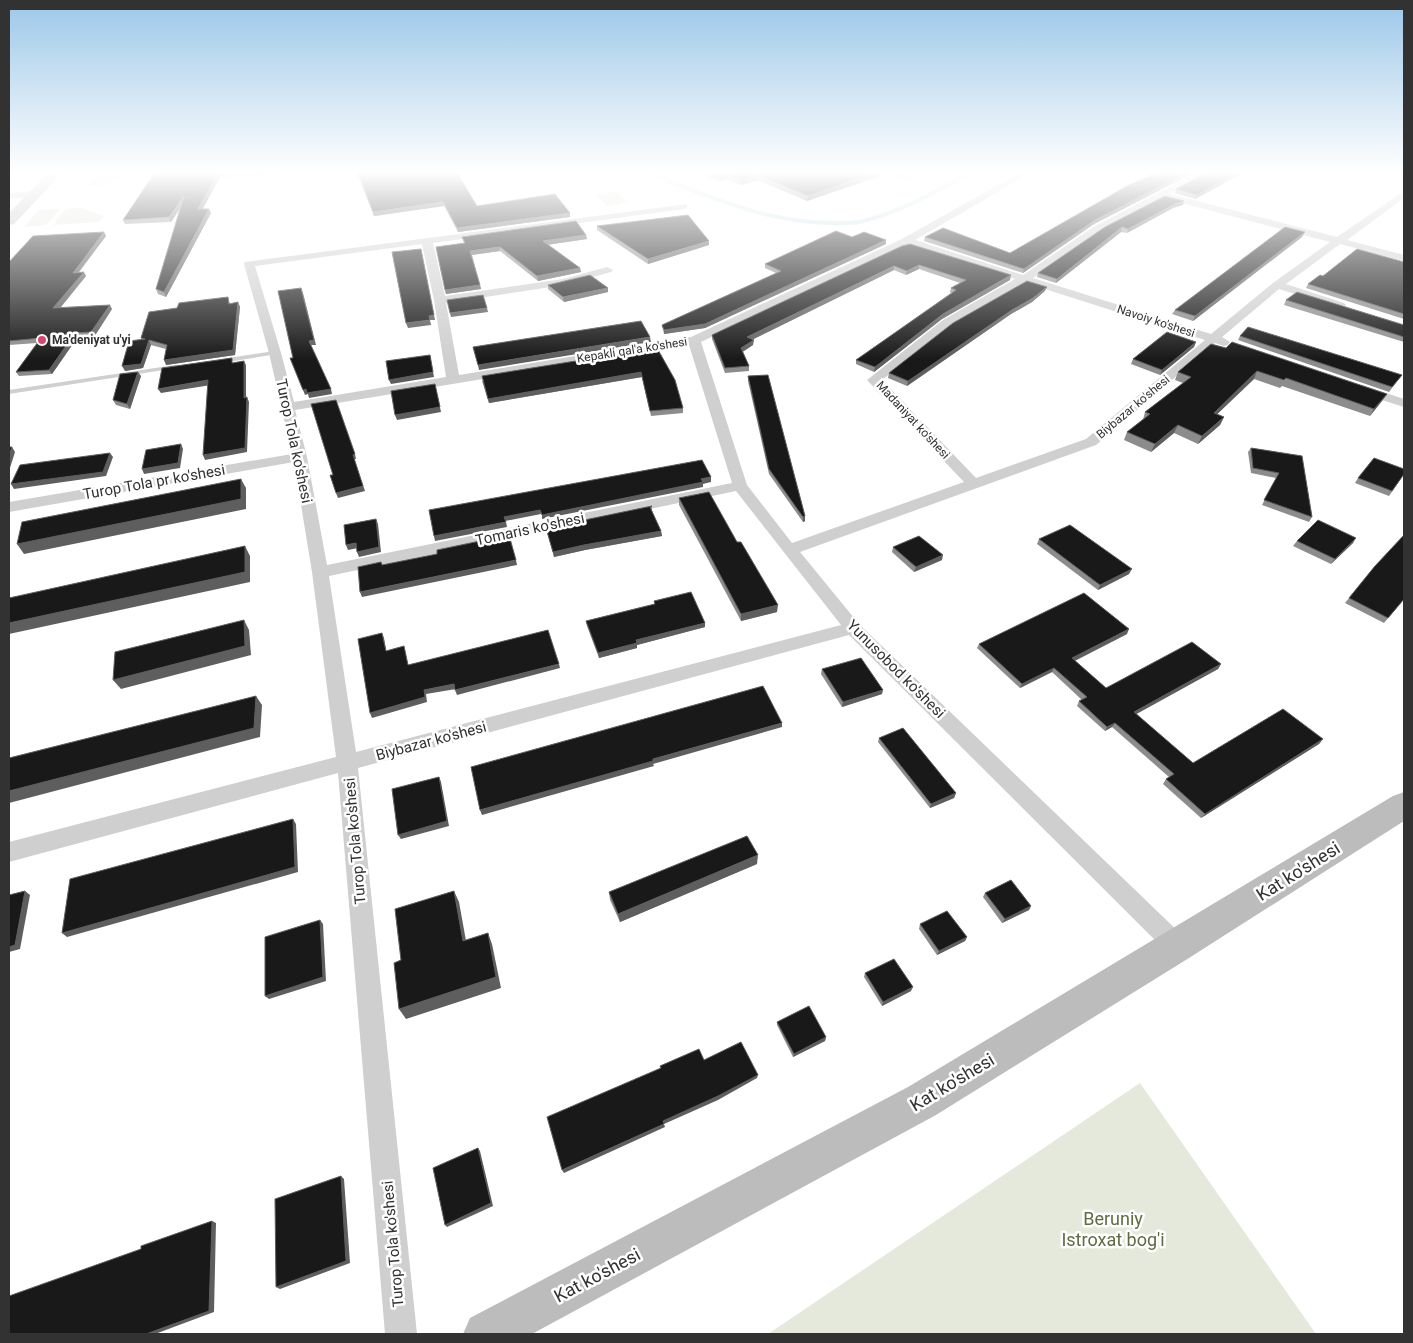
<svg xmlns="http://www.w3.org/2000/svg" width="1413" height="1343" font-family="Roboto,sans-serif">
<style>
.green{fill:#e5e9dc}
.lines{fill:none;stroke-linecap:round;stroke-linejoin:round}
.stream{stroke:#cbe3e7;stroke-width:4}
.lane{fill:#cfcfcf;fill-rule:evenodd}
.street{fill:#cfcfcf;fill-rule:evenodd}
.secondary{fill:#bcbcbc;fill-rule:evenodd}
.wall{fill:#8c8c8c}
.shaded-wall{fill:#5e5e5e}
.building{fill:#191919;stroke:#5e5e5e}
.poi-dot{fill:#d94572;stroke:#fff;stroke-width:2}
.labels{text-anchor:middle;dominant-baseline:central;stroke-width:5;stroke-linejoin:round;paint-order:stroke}
.far-street-label{font-size:12px;fill:#323232;stroke:#fff}
.far-poi-label{font-size:12px;font-weight:bold;fill:#323232;stroke:#fff;text-anchor:start}
.street-label{font-size:15px;fill:#323232;stroke:#fff}
.near-street-label{font-size:18px;fill:#323232;stroke:#fff}
.near-park-label{font-size:18px;fill:#5f6c42;stroke:#fff}
</style>
<rect width="100%" height="100%" fill="#fff"/>
<g class="green">
<path d="M135,173l-37,13h-11l9,-11z"/>
<path d="M616,191l11,11 -20,4 -11,-11z"/>
<path d="M81,208l23,8 -5,6 -46,3 13,-16z"/>
<path d="M60,209l-14,16 -22,2 15,-17z"/>
<path d="M1140,1083l176,251h-548z"/>
</g>
<g class="lines">
<path class="stream" d="M642,171c61,23 121,51 187,52 11,0 24,1 34,-2 40,-10 76,-31 112,-50"/>
<g class="lane">
<path d="M275,351l2,1v2l-56,9 -3,-2 3,-2z"/>
<path d="M175,365l3,2 -1,1 -168,26v-4z"/>
</g>
<g class="street">
<path d="M884,171h12l17,7 -5,3z"/>
<path d="M1023,171h11l-119,69 108,35 72,-49 105,-55h11l-41,23 167,43 67,-46v7l-57,42 57,15v6l-64,-17 -54,40 58,19 2,2 -2,2h-8l-57,-18 -57,48 8,5 -2,3 -4,1 -9,-3 -119,102 -296,107 59,72 326,314 4,8 -4,8 -8,3 -8,-3 -320,-319 -491,133 59,566h-32l-47,-561 -329,89v-20l327,-85 -24,-185 -18,-110 -285,50v-10l283,-48 -23,-101 -25,-89 1,-2 442,-58v4l-3,1 -251,34 12,53 118,-17 44,-12 6,3 -2,2 -47,13 -118,18 13,72 232,-38 211,-98zM1163,198l167,44 -57,41 -62,51 -178,-56 70,-48zM422,244l12,56 12,77 -152,25 -13,-49 -26,-87zM907,245l108,34 -72,41 -76,60 97,102 -172,61 -45,-58 -46,-143zM1026,283l179,57 -119,99 -110,39 -94,-98 69,-54zM689,345l43,138 -405,82 -20,-108 -12,-47zM736,491l105,134 -485,127 -27,-176z"/>
<path d="M35,191l5,3 -2,2 -29,3v-6z"/>
<path d="M1362,385l42,14v8l-47,-15 -2,-3z"/>
</g>
<g class="secondary">
<path d="M50,171h14l-50,53 -5,1v-12z"/>
<path d="M1404,792v29l-215,137 -253,157 -404,219h-69l7,-16 438,-231 485,-291z"/>
</g>
</g>
<g class="wall">
<path d="M156,171h142l-1,2 -77,4 -18,32 9,4 -45,84 -8,-3 -2,-5 24,-81 -9,14 -46,2 -2,-4z"/>
<path d="M693,171h187v5l-73,25 -50,-21 -16,5 -15,-6 -6,2z"/>
<path d="M1160,171h37l-103,53 -71,49 -99,-32 1,-4 85,16z"/>
<path d="M1209,171h38l-52,28 -20,-6 1,-4z"/>
<path d="M358,174l119,32 93,11 -112,15 -14,-26 -70,10z"/>
<path d="M1183,205l-10,3 -46,25 -6,-1 -65,51 -19,-6 1,-4 67,-46z"/>
<path d="M597,226l112,19 -61,19 -51,-34z"/>
<path d="M104,232l2,4 -27,36 7,4 -26,32 52,1 -18,28 -17,1 -25,36 -33,2 -3,-4 21,-29 -28,2v-83z"/>
<path d="M1305,232l-3,5 -109,84 -21,-7 3,-4z"/>
<path d="M586,235l1,4 -39,6 32,23 1,4 -43,9 -38,-30 -28,4 9,34 -35,5 -10,-47 28,-4 -2,-6z"/>
<path d="M852,237l34,3v4l-181,84 -41,6 -2,-9 114,-52 -11,-5v-4z"/>
<path d="M902,246l108,34 -68,39 -68,53 -18,-8v-4l96,-67 -2,-1 1,-4 9,-5 -41,-14 -13,6 -12,-5 -142,70 1,5 -11,7 7,14v5l-24,2 -13,-34v-4z"/>
<path d="M1404,262v57l-98,-31 2,-4 15,-8z"/>
<path d="M548,285l60,7 -44,10 -16,-13z"/>
<path d="M1045,291l-13,11 -21,12 -104,72 -19,-8 1,-5z"/>
<path d="M1286,300l118,25v17l-120,-37z"/>
<path d="M230,302v2l8,-2 2,5 -5,48 -69,10v-16l-15,-4 -8,23 -18,3 17,-31 -1,-2z"/>
<path d="M1240,336l162,39 -13,17 -151,-52z"/>
<path d="M1196,342l-2,5 -34,28 -29,-11 2,-5z"/>
<path d="M1211,344l176,50 -5,7 -12,15 -88,-30 -2,2 -26,-9 -37,35 7,3 -4,8 -22,19 -24,-11 -23,19 -27,-12 3,-8 16,-12 2,-8 38,-29 -8,-3 3,-8z"/>
<path d="M657,348l26,60v5l-32,3 -9,-39 -153,26 -7,-22z"/>
<path d="M141,376l-11,33 -14,-4 -3,-5z"/>
<path d="M748,376l57,140v5l-2,1 -34,-48 -21,-93z"/>
<path d="M1251,448l51,8 10,61 -3,5 -47,-17 14,-27 -25,-5 -3,-21z"/>
<path d="M1404,474l-15,22 -34,-13 3,-5z"/>
<path d="M679,498l58,44 40,70 -36,9 -62,-116z"/>
<path d="M652,506v5l9,20 1,5 -77,14 -31,7 -8,-29z"/>
<path d="M1039,539l90,35 -31,16 -61,-46z"/>
<path d="M1297,541l56,2 -22,21 -38,-18z"/>
<path d="M893,547l49,13 -28,12 -22,-20z"/>
<path d="M1375,566l29,33 -20,24 -39,-20z"/>
<path d="M654,601l51,22v4l-68,18v3l-38,10 -12,-32 -1,-5 68,-17z"/>
<path d="M1127,634l-52,27 31,27 115,-24 -3,5 -82,45 57,49 130,-24 -4,5 -118,74 -38,-34 3,-5 3,-2 -57,-50 -7,4 -28,-25 2,-5 3,-1 -30,-28 -32,16 -43,-40 2,-4z"/>
<path d="M822,669l60,25 -40,13 -21,-33z"/>
<path d="M879,738l77,55 -2,5 -24,10 -52,-66z"/>
<path d="M757,864l-137,58 -10,-22 -1,-8z"/>
<path d="M985,893l46,13 -2,4 -27,13 -19,-26z"/>
<path d="M920,924l47,13 -2,4 -28,14 -18,-26z"/>
<path d="M865,973l46,18 -29,15 -18,-29z"/>
<path d="M777,1022l49,15 -1,4 -32,16 -16,-32z"/>
</g>
<g class="shaded-wall">
<path d="M880,171v5l-73,25 1,-5z"/>
<path d="M1191,171h6l-103,53 -71,49 1,-4 71,-49z"/>
<path d="M1241,171h6l-52,28 2,-4z"/>
<path d="M218,173l2,4 -20,37 -2,-5z"/>
<path d="M726,174v5l-6,2v-4z"/>
<path d="M757,175v5l-16,5v-5z"/>
<path d="M184,196l2,4 -15,22 -2,-5z"/>
<path d="M1184,201l-1,4 -10,3 -46,25 1,-4 47,-25z"/>
<path d="M443,202l1,4 -70,10 -1,-4z"/>
<path d="M209,209l2,4 -45,84 -2,-5z"/>
<path d="M570,213v4l-112,15 -1,-4z"/>
<path d="M1122,227l-1,5 -65,51 1,-4z"/>
<path d="M104,232l2,4 -31,41 -2,-4z"/>
<path d="M1305,232l-3,5 -109,84 2,-5z"/>
<path d="M586,235l1,4 -43,6 -1,-4z"/>
<path d="M886,240v4l-181,84 -41,6v-4z"/>
<path d="M709,241v4l-61,19v-5z"/>
<path d="M500,247v4l-29,4 -1,-4z"/>
<path d="M421,249l14,71h-5l-1,-4z"/>
<path d="M919,265v4l-13,6 1,-4z"/>
<path d="M894,266v4l-147,72v-5z"/>
<path d="M580,268l1,4 -43,9 -1,-5z"/>
<path d="M84,272l2,4 -30,37 -3,-5z"/>
<path d="M1011,275l-1,5 -68,39 -68,53 1,-5 68,-53z"/>
<path d="M480,285l1,4 -35,5 -1,-4z"/>
<path d="M1047,287l-2,4 -13,11 -21,12 -104,72 1,-5 104,-71z"/>
<path d="M301,288l2,5 13,52h-5l-2,-4z"/>
<path d="M608,288v4l-44,10 -1,-5z"/>
<path d="M238,302l2,5 -5,48 -69,10 -2,-5z"/>
<path d="M110,305l2,4 -18,28 -3,-5z"/>
<path d="M487,308l1,4 -37,5 -1,-4z"/>
<path d="M430,320l1,5 -23,3 -2,-5z"/>
<path d="M75,333l2,5 -25,36 -3,-4z"/>
<path d="M650,337l1,5 -172,28 -1,-5z"/>
<path d="M149,340l2,5 -8,23 -18,3 -3,-5z"/>
<path d="M754,340l-1,5 -12,8v-5z"/>
<path d="M1196,342l-2,5 -34,28 2,-5z"/>
<path d="M430,355l4,22 -43,7 -2,-4z"/>
<path d="M244,361l2,4v37l-2,-4z"/>
<path d="M1257,371l-3,8 -44,42 4,-8z"/>
<path d="M138,372l3,4 -11,33 -3,-5z"/>
<path d="M641,372l1,5 -153,26 -1,-4z"/>
<path d="M208,380l3,5 -50,8 -3,-4z"/>
<path d="M435,384l6,28 -44,8 -2,-5z"/>
<path d="M306,389h25l1,5 -23,4 -1,-4 -3,1 -2,-5z"/>
<path d="M1387,394l-5,7 -12,15 4,-7z"/>
<path d="M247,397l2,5 -2,50 -42,8 -2,-5z"/>
<path d="M1224,417l-4,8 -22,19 4,-8z"/>
<path d="M1178,425l-4,8 -23,19 4,-8z"/>
<path d="M181,444l2,5 -3,19 -36,6 -2,-5z"/>
<path d="M12,447l3,5 -6,19v-15z"/>
<path d="M110,453l3,4 -7,19 -92,13 -3,-5z"/>
<path d="M355,454l1,5h-2l11,32 -27,7 -2,-5 17,-38z"/>
<path d="M711,477v5l-8,2v3l-161,32v-4z"/>
<path d="M241,479l5,9v21l-222,45 -7,-10z"/>
<path d="M540,510l1,4 -36,7 -1,-4z"/>
<path d="M805,516v5l-2,1v-5z"/>
<path d="M376,519l2,5 3,28 -22,5 -2,-5z"/>
<path d="M506,522l1,5 -72,14 -1,-5z"/>
<path d="M661,531l1,5 -77,14 -31,7 -1,-5 31,-7z"/>
<path d="M1356,538l-3,5 -22,21 4,-5z"/>
<path d="M356,543l2,5 -10,2 -2,-5z"/>
<path d="M245,546l5,10v26l-241,52v-11z"/>
<path d="M943,555l-1,5 -28,12 2,-5z"/>
<path d="M516,560l1,5 -155,32 -2,-5z"/>
<path d="M1132,569l-3,5 -31,16 2,-5z"/>
<path d="M778,605l-1,7 -36,9v-7z"/>
<path d="M244,620l5,10 2,25 -130,34 -8,-9z"/>
<path d="M705,623v4l-68,18v3l-38,10 -1,-5 38,-13z"/>
<path d="M1129,629l-2,5 -57,29 2,-5z"/>
<path d="M382,633l2,5 3,18 -1,-5z"/>
<path d="M559,664l1,4 -103,27 -2,-5z"/>
<path d="M1221,664l-3,5 -87,48 3,-5z"/>
<path d="M1054,668l-2,4 -32,16 2,-4z"/>
<path d="M454,684l2,5 -30,5 1,8 -55,16 -2,-5 54,-23z"/>
<path d="M883,690l-1,4 -40,13 1,-5z"/>
<path d="M256,696l6,9 -2,32 -251,66v-12z"/>
<path d="M782,723v4l-129,37 1,2 -172,49 -2,-5 173,-51z"/>
<path d="M1115,723l-3,4 -7,4 2,-4z"/>
<path d="M1323,739l-4,5 -118,74 4,-4z"/>
<path d="M439,777l2,5 8,44 -48,13 -3,-4z"/>
<path d="M956,793l-2,5 -24,10 1,-4z"/>
<path d="M293,819l3,5 2,48 -231,65 -5,-4z"/>
<path d="M758,855l-1,9 -137,58 -2,-8z"/>
<path d="M25,891l5,4 -10,54 -11,3v-5z"/>
<path d="M454,891l5,11 9,50 -5,-11z"/>
<path d="M1031,906l-2,4 -27,13 3,-4z"/>
<path d="M320,920l3,4 3,57 -57,18 -4,-3z"/>
<path d="M488,933l4,11 9,44 -95,31 -7,-10z"/>
<path d="M967,937l-2,4 -28,14 2,-4z"/>
<path d="M913,987l-2,4 -29,15 1,-4z"/>
<path d="M826,1037l-1,4 -32,16 1,-3z"/>
<path d="M758,1075l-1,3 -39,22 -54,24 -1,-3z"/>
<path d="M664,1124l1,3 -101,46 -2,-3z"/>
<path d="M478,1148l2,3 13,55 -46,21 -2,-2z"/>
<path d="M341,1176l3,3 6,84 -70,26 -4,-2z"/>
<path d="M212,1221l4,2 -2,89 -59,22h-9z"/>
</g>
<g class="building">
<path d="M156,171h101l-39,2 -20,36h11l-45,83 -8,-3 28,-93 -15,21 -46,3z"/>
<path d="M359,171h97l21,35 78,-12 15,19 -113,15 -14,-26 -70,10 -15,-38z"/>
<path d="M704,171h176l-72,25 -51,-21 -16,5 -15,-6 -6,3z"/>
<path d="M1160,171h31l-96,49 -71,49 -99,-32 18,-9 67,25 117,-67z"/>
<path d="M1209,171h32l-44,24 -21,-6z"/>
<path d="M1165,196l19,5 -9,3 -47,25 -6,-2 -65,52 -19,-6 67,-46z"/>
<path d="M688,215l21,26 -61,18 -51,-33z"/>
<path d="M576,221l10,14 -43,6 37,27 -43,8 -37,-29 -30,4 10,34 -35,5 -9,-43 29,-4 -3,-6z"/>
<path d="M1285,227l20,5 -110,84 -20,-6z"/>
<path d="M836,231l16,6 12,-5 22,8 -181,84 -41,6 -2,-5 119,-54 -16,-7z"/>
<path d="M104,232l-31,41 11,-1 -31,36 57,-3 -19,27 -16,1 -26,37 -33,2 25,-34 -32,3v-79l24,-26z"/>
<path d="M910,244l101,31 -68,39 -68,53 -19,-7 100,-70 -5,-2 15,-8 -47,-15 -12,6 -13,-5 -147,71 7,3 -13,8 8,18 -24,2 -13,-33 190,-89z"/>
<path d="M421,249l13,66 -5,1 1,4 -24,3 -14,-71z"/>
<path d="M1357,249l47,13v52l-96,-30 12,-9 3,1z"/>
<path d="M590,275l18,13 -45,9 -15,-12z"/>
<path d="M1027,281l20,6 -14,11 -21,12 -104,71 -19,-8 64,-50z"/>
<path d="M301,288l13,52 -5,1 22,48 -24,4 -1,-4 -3,1 -13,-32h3l-15,-67z"/>
<path d="M1297,292l107,33v12l-118,-37z"/>
<path d="M483,295l4,13 -37,5 -3,-13z"/>
<path d="M228,297l1,7 9,-2 -5,48 -69,10 3,-15 -18,-5 -8,24 -19,2 7,-25 16,-2 -4,-1 8,-26 28,-4 2,-5z"/>
<path d="M641,321l9,16 -172,28 -5,-18z"/>
<path d="M1248,327l154,48 -10,12 -152,-51z"/>
<path d="M1167,332l29,10 -34,28 -29,-11z"/>
<path d="M1232,342l155,52 -13,15 -88,-31 -2,2 -27,-9 -43,42 10,4 -22,19 -24,-11 -23,19 -28,-12 23,-18 -5,-2 46,-35 -13,-5 33,-28 15,4z"/>
<path d="M657,348l18,32 8,28 -33,3 -9,-39 -153,27 -6,-23z"/>
<path d="M430,355l3,17 -44,8 -3,-19z"/>
<path d="M232,358v5l12,-2v37l3,-1 -2,51 -42,7 5,-75 -50,9 4,-21z"/>
<path d="M138,372l-11,32 -14,-4 7,-26z"/>
<path d="M768,375l37,141 -2,1 -34,-48 -21,-93z"/>
<path d="M435,384l5,23 -45,8 -4,-24z"/>
<path d="M336,400l19,54 -2,1 10,31 -27,7 -6,-18h3l-22,-71z"/>
<path d="M181,444l-3,19 -36,6 4,-19z"/>
<path d="M9,447h3l-3,9z"/>
<path d="M1251,448l51,8 10,61 -48,-17 15,-27 -26,-5z"/>
<path d="M110,453l-7,19 -92,12 9,-19z"/>
<path d="M1374,458l30,11v5l-12,17 -34,-13z"/>
<path d="M702,460l9,17 -10,2 2,3 -161,33 -2,-5 -36,7 2,5 -72,14 -5,-26z"/>
<path d="M241,479v20l-224,45 5,-22z"/>
<path d="M709,492l28,50h4l37,63 -37,9 -62,-116z"/>
<path d="M652,506l-2,1 11,24 -77,14 -31,7 -7,-24z"/>
<path d="M376,519l3,28 -22,5 -1,-9 -10,2 -2,-20z"/>
<path d="M1318,520l38,18 -21,21 -38,-18z"/>
<path d="M1070,525l62,44 -32,16 -61,-46z"/>
<path d="M509,535l7,25 -156,32 -2,-25 23,-5 1,3 55,-11v-4z"/>
<path d="M1404,535v64l-16,19 -39,-20 26,-32z"/>
<path d="M919,536l24,19 -27,12 -23,-20z"/>
<path d="M245,546v26l-236,51v-25z"/>
<path d="M691,592l14,31 -69,17 1,3 -39,10 -12,-32 69,-17 -1,-3z"/>
<path d="M1084,593l45,36 -57,29 34,30 86,-46 29,22 -87,48 59,51 90,-54 40,30 -118,75 -39,-35 8,-5 -59,-51 -8,4 -28,-26 8,-4 -33,-29 -32,16 -43,-40z"/>
<path d="M244,620l1,26 -132,34 2,-28z"/>
<path d="M548,630l11,34 -104,26 -1,-6 -30,6 1,7 -55,16 -12,-74 24,-6 4,18 18,-5 4,19z"/>
<path d="M861,658l22,32 -40,12 -21,-33z"/>
<path d="M763,686l19,37 -129,36v2l-173,49 -9,-43z"/>
<path d="M256,696l-2,32 -245,63v-33z"/>
<path d="M903,728l53,65 -25,11 -52,-66z"/>
<path d="M439,777l8,44 -49,14 -6,-46z"/>
<path d="M293,819l2,48 -233,66 8,-54z"/>
<path d="M747,836l11,19 -140,59 -9,-22z"/>
<path d="M1011,880l20,26 -26,13 -20,-26z"/>
<path d="M25,891l-10,54 -6,2v-52z"/>
<path d="M454,891l9,50 25,-8 8,44 -97,32 -5,-46 7,-3 -6,-51z"/>
<path d="M947,911l20,26 -28,14 -19,-27z"/>
<path d="M320,920l3,57 -58,19v-59z"/>
<path d="M894,959l19,28 -30,15 -18,-29z"/>
<path d="M809,1006l17,31 -32,17 -17,-32z"/>
<path d="M741,1042l17,33 -40,21 -55,25 1,3 -102,46 -15,-53 114,-49 -1,-2 39,-17 5,11z"/>
<path d="M478,1148l13,55 -46,22 -12,-57z"/>
<path d="M341,1176l5,85 -70,26 -1,-88z"/>
<path d="M212,1221l-3,90 -63,23h-137v-38l132,-47v-3z"/>
</g>
<linearGradient id="sky" x2="0" y2="1"><stop stop-color="#9cc7e8"/><stop offset="0.48" stop-color="#fff"/><stop offset="1" stop-color="#fff" stop-opacity="0"/></linearGradient>
<rect width="1413" height="359" fill="url(#sky)"/>
<circle class="poi-dot" cx="42" cy="340" r="5"/>
<g class="labels">
<g class="far-street-label">
<text transform="translate(1156 321) rotate(18)">Navoiy ko'shesi</text>
<text transform="translate(632 350) rotate(-9)">Kepakli qal'a ko'shesi</text>
<text transform="translate(1133 407) rotate(-40)">Biybazar ko'shesi</text>
<text transform="translate(913 420) rotate(47)">Madaniyat ko'shesi</text>
</g>
<g class="far-poi-label">
<text x="52" y="340">Ma'deniyat u'yi</text>
</g>
<g class="street-label">
<text transform="translate(294 441) rotate(78)">Turop Tola ko'shesi</text>
<text transform="translate(154 482) rotate(-10)">Turop Tola pr ko'shesi</text>
<text transform="translate(530 529) rotate(-12)">Tomaris ko'shesi</text>
<text transform="translate(896 669) rotate(45)">Yunusobod ko'shesi</text>
<text transform="translate(431 741) rotate(-15)">Biybazar ko'shesi</text>
<text transform="translate(355 841) rotate(-95)">Turop Tola ko'shesi</text>
<text transform="translate(393 1244) rotate(-95)">Turop Tola ko'shesi</text>
</g>
<g class="near-street-label">
<text transform="translate(1298 871) rotate(-32)">Kat ko'shesi</text>
<text transform="translate(952 1082) rotate(-31)">Kat ko'shesi</text>
<text transform="translate(597 1275) rotate(-28)">Kat ko'shesi</text>
</g>
<g class="near-park-label">
<text x="1113" y="1218">Beruniy<tspan x="1113" dy="21">Istroxat bog'i</tspan></text>
</g>
</g>
<rect width="1413" height="1343" fill="none" stroke="#323232" stroke-width="20"/>
</svg>
